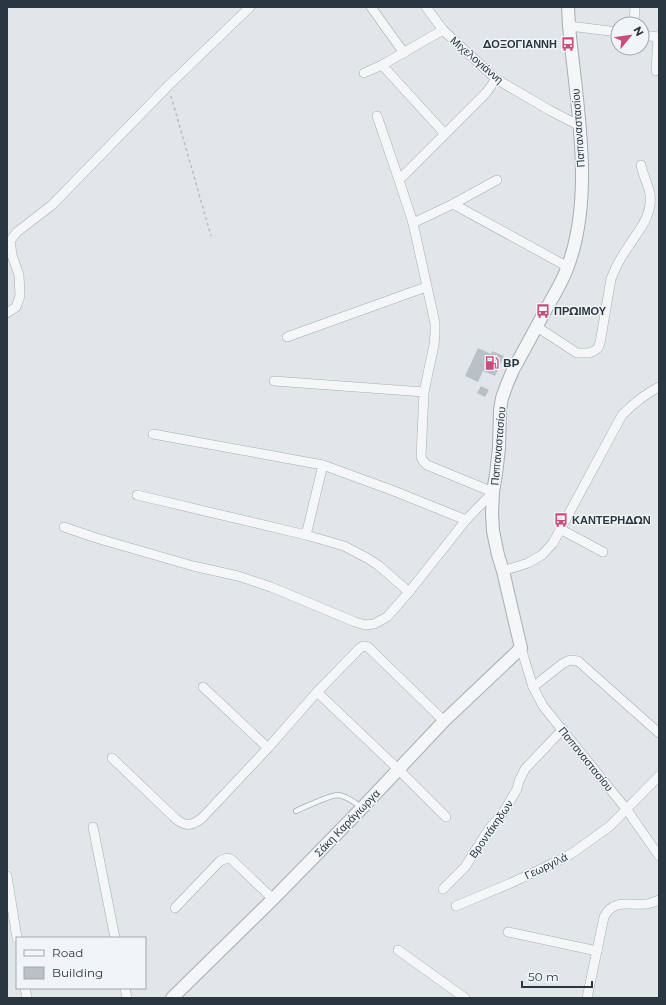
<svg xmlns="http://www.w3.org/2000/svg" width="666" height="1005" font-family="Montserrat,sans-serif">
<style>
.building{fill:#b9c1c6}
.lines{fill:none;stroke-linecap:round;stroke-linejoin:round}
.service-casing{stroke:#a6aeb3;stroke-width:6}
.minor-casing{stroke:#a6aeb3;stroke-width:10}
.tertiary-casing{stroke:#a6aeb3;stroke-width:14}
.path{stroke:#b7bdc1;stroke-width:1.5;stroke-dasharray:3 3;stroke-linecap:butt}
.service{stroke:#f4f6f8;stroke-width:4.5}
.minor{stroke:#f4f6f8;stroke-width:9}
.tertiary{stroke:#f4f6f8;stroke-width:12}
.labels{text-anchor:middle;dominant-baseline:central;stroke-width:3;stroke-linejoin:round;paint-order:stroke}
.poi-label{font-size:11px;font-weight:bold;fill:#2a3740;stroke:#f1f5f7;text-anchor:start}
.street-label{font-size:11px;fill:#2a3740;stroke:#f1f5f7}
</style>
<rect width="100%" height="100%" fill="#e1e6e9"/>
<g class="building">
<path d="M478,348l13,6 1,-3 12,5 -9,20 -12,-5 -5,11 -13,-6z"/>
<path d="M481,386l8,4 -4,7 -8,-4z"/>
</g>
<g class="lines">
<defs>
<path id="service" d="M296,811c9,-4 34,-16 42,-16 9,1 16,7 23,12"/>
<g id="minor">
<path d="M371,7l33,46"/>
<path d="M426,7l17,23 53,49 55,32 29,15"/>
<path d="M634,24l1,-17"/>
<path d="M569,26l49,6"/>
<path d="M642,35l16,2"/>
<path d="M382,65l63,69"/>
<path d="M656,71l2,-34h1"/>
<path d="M364,73l18,-8 61,-35"/>
<path d="M399,180l87,-87 10,-14"/>
<path d="M453,204l115,63"/>
<path d="M413,223l40,-19 44,-24"/>
<path d="M7,313l9,-6 4,-11 -1,-21 -7,-20 -2,-14 7,-9 35,-27 116,-119 82,-79"/>
<path d="M537,327l40,26h12l5,-2 4,-3 2,-5 11,-64c4,-11 10,-22 17,-32 11,-17 25,-32 22,-53 -2,-10 -7,-19 -9,-29"/>
<path d="M287,337l139,-50"/>
<path d="M274,381l150,11"/>
<path d="M153,434l170,31 71,26 72,29"/>
<path d="M137,495l169,40 38,11 23,12 11,7 31,27"/>
<path d="M64,527l32,11 97,28 45,10 33,11 84,35 10,3 9,-1 13,-7 22,-25 57,-72 27,-28 -66,-27 -4,-4 -2,-4 3,-65 10,-47 1,-12v-10l-22,-100 -14,-43 -22,-64"/>
<path d="M560,529l43,23"/>
<path d="M306,535l17,-70"/>
<path d="M503,571l25,-8 14,-8 11,-12 69,-128c11,-11 23,-21 37,-28"/>
<path d="M521,648l12,39 10,19 84,104 32,46"/>
<path d="M203,687l65,61"/>
<path d="M533,687l29,-23 8,-4 8,1 81,72"/>
<path d="M317,692l81,77 48,48"/>
<path d="M112,758l64,61c10,8 16,7 26,-1l66,-70 49,-56 43,-44 3,-2 5,1 76,74"/>
<path d="M93,827l22,111"/>
<path d="M7,876l10,62"/>
<path d="M443,889l22,-22 24,-38 14,-16 14,-24 2,-8 6,-12 38,-40"/>
<path d="M456,906l55,-23 49,-23 14,-8 36,-26 49,-50"/>
<path d="M175,908l45,-47 7,-3 4,1 42,40"/>
<path d="M508,932l89,19"/>
<path d="M398,950l67,48"/>
<path d="M25,988l2,10"/>
<path d="M125,988l2,10"/>
<path d="M587,998l17,-81c9,-19 27,-11 43,-13 4,-1 8,-2 12,-4"/>
</g>
<path id="tertiary" d="M172,998l101,-99 89,-91 82,-87 77,-73 -18,-77 -5,-16 -5,-24 -1,-18 1,-21 3,-18 3,-26 1,-38 2,-12 5,-14 6,-14c11,-20 22,-40 33,-61 8,-14 17,-28 22,-43 27,-73 8,-164 1,-240l-1,-19"/>
</defs>
<use href="#service" class="service-casing"/>
<use href="#minor" class="minor-casing"/>
<use href="#tertiary" class="tertiary-casing"/>
<path class="path" d="M171,96l40,140"/>
<use href="#service" class="service"/>
<use href="#minor" class="minor"/>
<use href="#tertiary" class="tertiary"/>
</g>
<defs>
<symbol id="bus-bare" viewBox="-9 -9 18 18"><path d="M-5-6H5V4H4V6H2V4H-2V6H-4V4H-5ZM-3.5-4V0h7V-4ZM-3.5 1.2v1.5H-2V1.2ZM2 1.2v1.5H3.5V1.2Z" fill="#c84d7d" stroke="#f1f5f7" stroke-width="2.5" paint-order="stroke"/></symbol>
<symbol id="fuel-bare" viewBox="-9 -9 18 18"><path d="M-5.5-6h7V0h2V4h1.3V-2.5L3-4.5l.8-.8L6-3V5H2.5V1h-1V6h-7ZM-4.2-4.7v3.2H.2V-4.7Z" fill="#c84d7d" stroke="#f1f5f7" stroke-width="2.5" paint-order="stroke"/></symbol>
</defs>
<g fill-rule="evenodd">
<use href="#bus-bare" x="558" y="34" width="20" height="20"/>
<use href="#bus-bare" x="533" y="301" width="20" height="20"/>
<use href="#fuel-bare" x="482" y="353" width="20" height="20"/>
<use href="#bus-bare" x="551" y="510" width="20" height="20"/>
</g>
<g class="labels">
<g class="poi-label">
<text x="557" y="44" text-anchor="end">ΔΟΞΟΓΙΑΝΝΗ</text>
<text x="554" y="311">ΠΡΩΙΜΟΥ</text>
<text x="503" y="363">BP</text>
<text x="572" y="520">ΚΑΝΤΕΡΗΔΩΝ</text>
</g>
<g class="street-label">
<text transform="translate(477 60) rotate(41)">Μιχελογιάννη</text>
<text transform="translate(578 128) rotate(-94)">Παπαναστασίου</text>
<text transform="translate(498 446) rotate(-85)">Παπαναστασίου</text>
<text transform="translate(586 759) rotate(51)">Παπαναστασίου</text>
<text transform="translate(347 823) rotate(-46)">Σάκη Καράγιωργα</text>
<text transform="translate(491 829) rotate(-55)">Βροντάκηδων</text>
<text transform="translate(546 866) rotate(-26)">Γεωργιλά</text>
</g>
</g>
<rect width="666" height="1005" fill="none" stroke="#2a3740" stroke-width="16"/>
<rect x="16" y="937" width="130" height="52" fill="#f1f5f7" stroke="#a1a9ae"/>
<rect x="24" y="950" width="20" height="6" fill="#f4f6f8" stroke="#a1a9ae"/>
<text x="52" y="957" font-size="12" fill="#2a3740">Road</text>
<rect x="24" y="967" width="20" height="12" fill="#b9c1c6" stroke="#a1a9ae"/>
<text x="52" y="977" font-size="12" fill="#2a3740">Building</text>
<g transform="translate(630 36) rotate(61)"><circle r="19" fill="#f1f5f7" stroke="#a1a9ae"/>
<path d="M0-3L7 15L0 10L-7 15Z" fill="#c84d7d"/>
<text y="-6" font-size="11" font-weight="bold" text-anchor="middle" fill="#2a3740">N</text>
</g>
<path d="M522 981v6h70v-6" fill="none" stroke="#2a3740" stroke-width="2"/>
<text x="528" y="981" font-size="12" fill="#2a3740" stroke="#f1f5f7" stroke-width="3" paint-order="stroke">50 m</text>
</svg>
